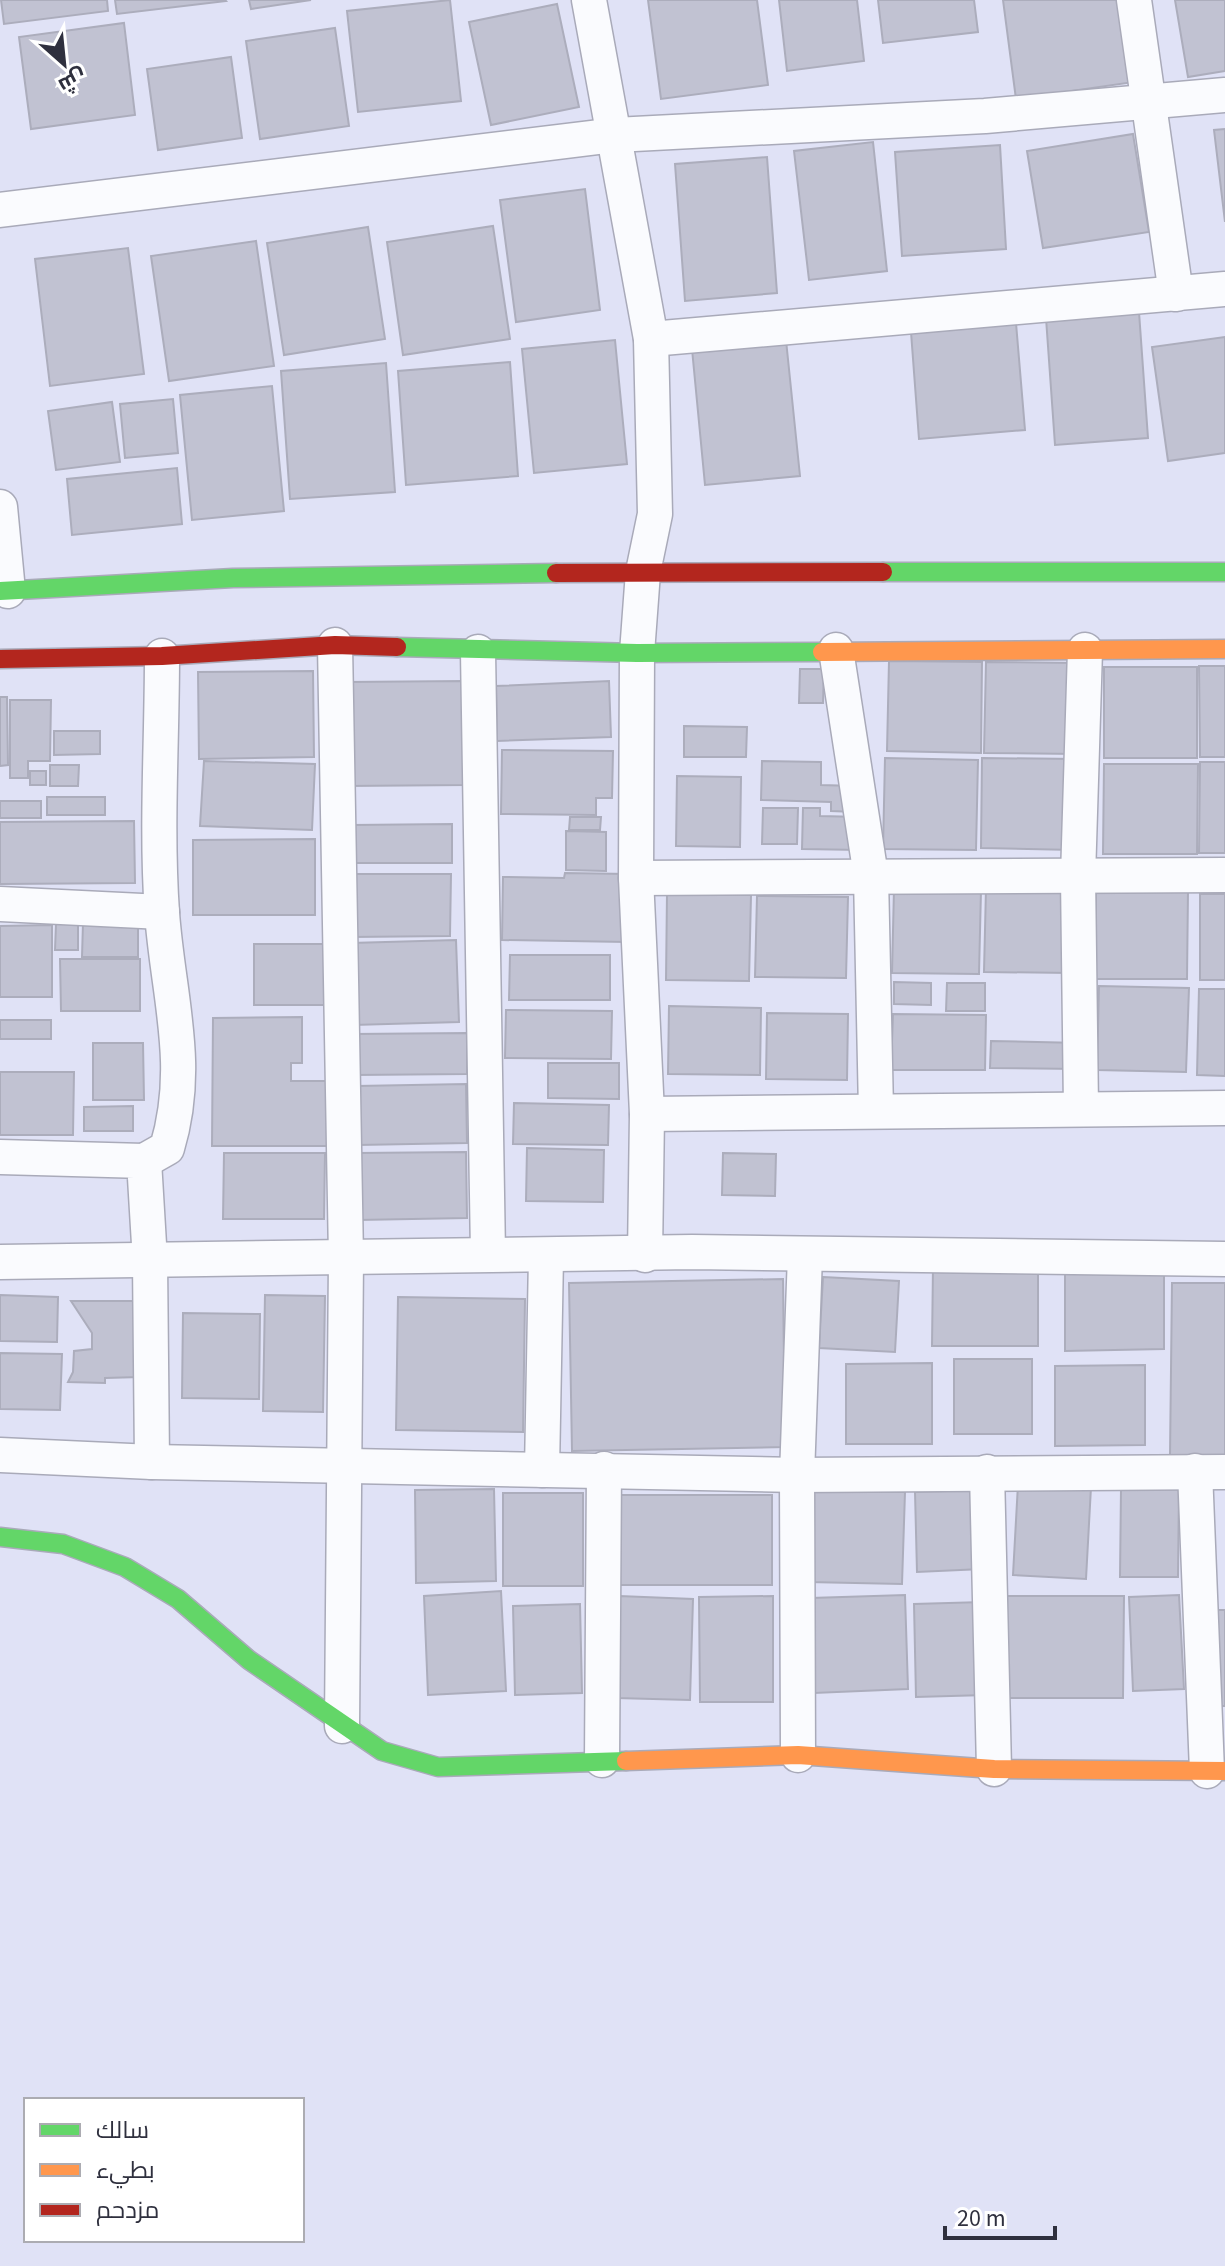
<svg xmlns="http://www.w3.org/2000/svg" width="1225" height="2266" font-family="'Source Sans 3',Cairo,sans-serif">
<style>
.building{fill:#c1c2d2;stroke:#acadbc;stroke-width:2}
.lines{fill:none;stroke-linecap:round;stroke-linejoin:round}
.street-casing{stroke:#a9aab9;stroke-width:37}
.fast-casing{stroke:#a9aab9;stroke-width:21}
.slow-casing{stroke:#a9aab9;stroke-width:21}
.jam-casing{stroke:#a9aab9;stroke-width:21}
.street{stroke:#fafbfe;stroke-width:34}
.fast{stroke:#63d668;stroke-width:18}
.slow{stroke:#ff974d;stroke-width:18}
.jam{stroke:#b3261e;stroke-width:18}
</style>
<rect width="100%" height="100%" fill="#e0e2f6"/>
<g class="building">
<path d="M1,0h106l1,11 -104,13z"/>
<path d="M115,0h110l1,1 -109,13z"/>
<path d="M249,0h62l-60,9z"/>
<path d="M450,0l11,101 -103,11 -11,-101z"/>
<path d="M648,0h109l11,85 -107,14z"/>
<path d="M779,0h78l7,61 -77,10z"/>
<path d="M878,0h96l4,32 -95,11z"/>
<path d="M1003,0h120l11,82 -118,17z"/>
<path d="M1175,0h50v71l-37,6z"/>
<path d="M557,4l22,103 -88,18 -22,-103z"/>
<path d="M124,23l11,92 -104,14 -12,-92z"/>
<path d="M335,28l14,98 -89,13 -14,-98z"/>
<path d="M231,57l11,81 -84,12 -11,-81z"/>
<path d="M1225,129v93l-11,-92z"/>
<path d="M1133,134l16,98 -106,16 -16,-97z"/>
<path d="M873,142l14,129 -78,9 -15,-129z"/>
<path d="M1000,145l6,104 -104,7 -7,-104z"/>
<path d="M767,157l10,136 -92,8 -10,-137z"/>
<path d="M585,189l15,121 -84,12 -16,-122z"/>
<path d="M493,226l17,113 -107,16 -16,-113z"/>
<path d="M368,227l17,112 -101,16 -17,-112z"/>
<path d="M256,241l18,125 -105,15 -18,-125z"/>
<path d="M128,248l16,126 -94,12 -15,-127z"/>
<path d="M1139,312l9,126 -93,7 -9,-127z"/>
<path d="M1016,323l9,107 -106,9 -8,-107z"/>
<path d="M1225,337v116l-57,8 -16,-114z"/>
<path d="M615,340l12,124 -93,9 -12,-124z"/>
<path d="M786,340l14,136 -95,9 -13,-136z"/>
<path d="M510,362l8,114 -112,9 -8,-114z"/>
<path d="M386,363l9,129 -105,7 -9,-128z"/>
<path d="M272,386l12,125 -92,9 -12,-125z"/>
<path d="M173,399l5,54 -53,5 -5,-54z"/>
<path d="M112,402l8,60 -64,8 -8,-59z"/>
<path d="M177,468l5,56 -110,11 -5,-56z"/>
<path d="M889,661l93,1 -1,91 -94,-2z"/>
<path d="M986,662l93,1 -2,91 -93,-1z"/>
<path d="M1199,666h26v91h-25z"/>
<rect x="1104" y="667" width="93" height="91"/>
<path d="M800,669h24l-1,34h-24z"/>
<path d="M313,671l1,86 -115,2 -1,-87z"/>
<path d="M464,681l1,104 -119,1v-104z"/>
<path d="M609,681l2,56 -114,4 -1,-55z"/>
<path d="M0,697h7l1,68 -8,1z"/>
<path d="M10,700h41l-1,61h-22v17h-18z"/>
<path d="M684,726l63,1 -1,30h-62z"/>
<path d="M54,731h46v23l-46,1z"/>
<path d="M502,750l111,1 -1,47h-16v17l-95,-1z"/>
<path d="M885,758l93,2 -2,90 -93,-1z"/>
<path d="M982,758l94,1 -2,91 -93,-2z"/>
<path d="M204,761l111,3 -3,66 -112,-4z"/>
<path d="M762,761l59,1v23l34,1v26l-24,-1v-9l-70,-2z"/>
<path d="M1200,762h25v91h-26z"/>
<path d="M1104,764h94l-1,90h-94z"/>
<path d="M50,765h29l-1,21h-28z"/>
<rect x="30" y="771" width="16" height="14"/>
<path d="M677,776l64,1 -1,70 -64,-1z"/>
<rect x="47" y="797" width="58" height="18"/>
<rect x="0" y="801" width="41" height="17"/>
<path d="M763,808h35l-1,36h-35z"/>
<path d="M803,808h17v8l41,1v33l-59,-1z"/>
<path d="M570,817h31l-1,13h-31z"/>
<path d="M134,821l1,62 -135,1v-62z"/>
<path d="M452,824v39h-100v-38z"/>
<path d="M566,831l40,1v39l-40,-1z"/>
<path d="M315,839v76h-122v-75z"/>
<path d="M565,873l63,1 -1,68 -125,-2 1,-63 61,1z"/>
<path d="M351,874h100l-1,62 -99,1z"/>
<path d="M986,888l87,2 -2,83 -87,-1z"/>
<path d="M894,889l87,1 -2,84 -87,-1z"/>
<path d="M1096,891h92l-1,88h-91z"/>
<path d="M667,894l84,1 -2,86 -83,-1z"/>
<rect x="1200" y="894" width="25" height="86"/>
<path d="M757,896l91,1 -2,81 -91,-1z"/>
<path d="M83,923h55v34h-56z"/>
<path d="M56,924h22v26h-23z"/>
<path d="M52,925v72h-52v-71z"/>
<path d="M456,940l3,82 -106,3 -2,-82z"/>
<path d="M254,944h74l-1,61h-73z"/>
<path d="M510,955h100v45h-101z"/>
<path d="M60,959h80v52h-79z"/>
<path d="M894,982l37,1v22l-37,-1z"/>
<path d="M947,983h38v28h-39z"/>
<path d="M1099,986l90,2 -3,84 -89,-2z"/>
<path d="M1199,989h26v87l-28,-1z"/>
<path d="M669,1006l92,2 -1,67 -92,-1z"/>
<path d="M506,1010l106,1 -1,48 -106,-1z"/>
<path d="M767,1013l81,1 -1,66 -81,-1z"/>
<path d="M893,1014l93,1 -1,55h-94z"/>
<path d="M302,1017v46h-11v18h36v65h-115l1,-128z"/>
<rect x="0" y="1020" width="51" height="19"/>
<path d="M467,1033v41l-113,1 -1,-41z"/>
<path d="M991,1041l89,2 -1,26 -89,-1z"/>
<path d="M93,1043h50l1,57h-51z"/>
<path d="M548,1063h71v36l-71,-1z"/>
<path d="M0,1072h74l-1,63h-73z"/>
<path d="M466,1084l1,59 -109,2 -1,-59z"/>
<path d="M514,1103l95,2 -1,40 -95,-1z"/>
<path d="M133,1106v25h-49v-24z"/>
<path d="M527,1148l77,2 -1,52 -77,-1z"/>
<path d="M466,1152l1,66 -109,2v-67z"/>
<path d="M224,1153h101l-1,66h-101z"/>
<path d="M723,1153l53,1 -1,42 -53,-1z"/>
<path d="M933,1266h105v80h-106z"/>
<path d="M1164,1271v78l-99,2v-79z"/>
<path d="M823,1277l76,4 -4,71 -76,-4z"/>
<path d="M783,1279l2,168 -213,4 -3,-168z"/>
<path d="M1172,1283h53v173h-55z"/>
<path d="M0,1295l58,2 -1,45 -57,-1z"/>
<path d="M265,1295l60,1 -2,116 -60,-1z"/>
<path d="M398,1297l127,2 -2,133 -127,-2z"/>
<path d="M71,1301h70l-1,76 -35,1v5l-37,-1 5,-10 1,-21 18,-2v-16z"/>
<path d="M183,1313l77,1 -1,85 -77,-1z"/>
<path d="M0,1353l62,1 -2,56 -60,-1z"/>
<rect x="954" y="1359" width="78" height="75"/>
<path d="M932,1363v81h-86v-80z"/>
<path d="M1145,1365v80l-90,1v-80z"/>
<path d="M1018,1484l73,3 -5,92 -73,-4z"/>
<path d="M494,1489l2,92 -80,2 -1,-93z"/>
<path d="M1121,1489h58l-1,88h-58z"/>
<path d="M812,1490l93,2 -3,92 -94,-2z"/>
<path d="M980,1490l2,79 -65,3 -2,-80z"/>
<rect x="503" y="1493" width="80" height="93"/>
<rect x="613" y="1495" width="159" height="90"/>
<path d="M501,1591l5,100 -78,4 -4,-99z"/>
<path d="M905,1595l3,94 -94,4 -3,-95z"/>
<path d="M1179,1595l5,94 -51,2 -4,-94z"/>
<path d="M619,1596l74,3 -3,101 -74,-2z"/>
<path d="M773,1596v106h-73l-1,-105z"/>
<path d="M1003,1596h121l-1,102h-120z"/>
<path d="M983,1602l3,93 -70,2 -2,-93z"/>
<path d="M580,1604l2,89 -67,2 -2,-89z"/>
<path d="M1207,1610h18v96h-19z"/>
</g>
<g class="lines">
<defs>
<g id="street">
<path d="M589,0l62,339 4,175 -12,58 -6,81 -1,225 11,236 -2,141"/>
<path d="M1134,0l42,294"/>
<path d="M0,210l615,-75 370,-19 240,-21"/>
<path d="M651,339l574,-50"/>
<path d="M0,507l8,84"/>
<path d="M335,645l11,613 -4,468"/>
<path d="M836,650l35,226 5,235"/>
<path d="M478,652l10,602"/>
<path d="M636,878l589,-3"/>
<path d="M0,904l162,8"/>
<path d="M1081,1108l-3,-231 7,-227"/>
<path d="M647,1114l578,-6"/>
<path d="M0,1157l144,4 6,100 2,201"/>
<path d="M144,1161l23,-13c25,-83 1,-152 -5,-235 -6,-85 0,-172 0,-257"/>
<path d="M0,1262l692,-10 533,7"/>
<path d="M0,1455l152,7 645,13 428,-3"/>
<path d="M542,1470l4,-214"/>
<path d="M1195,1471l12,300"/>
<path d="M987,1472l7,297"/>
<path d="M798,1755l-1,-280 8,-220"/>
<path d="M602,1760l2,-291"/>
</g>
<g id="fast">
<path d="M883,572h342"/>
<path d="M0,591l233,-13 323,-5"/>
<path d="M397,647l240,6 185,-1"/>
<path d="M0,1537l63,7 62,23 53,32 71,61 133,91 56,16 188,-6"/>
</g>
<g id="slow">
<path d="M822,652l403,-3"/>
<path d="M626,1761l172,-6 196,14 231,2"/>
</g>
<g id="jam">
<path d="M556,573l327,-1"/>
<path d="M0,659l162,-3 173,-11 62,2"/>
</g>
</defs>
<use href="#street" class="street-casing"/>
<use href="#fast" class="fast-casing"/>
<use href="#slow" class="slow-casing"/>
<use href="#jam" class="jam-casing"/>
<use href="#street" class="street"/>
<use href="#fast" class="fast"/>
<use href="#slow" class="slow"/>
<use href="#jam" class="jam"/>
</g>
<rect x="24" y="2098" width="280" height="144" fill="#ffffff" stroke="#acacb2" stroke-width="2"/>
<rect x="40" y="2124" width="40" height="12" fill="#63d668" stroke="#acacb2" stroke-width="2"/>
<text x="96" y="2138" font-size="24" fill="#2f303e">سالك</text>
<rect x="40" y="2164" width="40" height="12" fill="#ff974d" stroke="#acacb2" stroke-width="2"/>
<text x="96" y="2178" font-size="24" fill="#2f303e">بطيء</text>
<rect x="40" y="2204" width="40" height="12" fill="#b3261e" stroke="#acacb2" stroke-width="2"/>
<text x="96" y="2218" font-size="24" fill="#2f303e">مزدحم</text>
<g transform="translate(64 64) rotate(153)" stroke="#ffffff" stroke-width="6" paint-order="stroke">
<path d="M0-6L14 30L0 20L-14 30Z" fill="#2f303e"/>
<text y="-12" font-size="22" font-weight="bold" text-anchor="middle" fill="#2f303e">ش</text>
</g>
<path d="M945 2226v12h110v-12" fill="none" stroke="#2f303e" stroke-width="4"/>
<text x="957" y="2226" font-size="24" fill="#2f303e" stroke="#ffffff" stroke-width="6" paint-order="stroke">20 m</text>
</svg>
